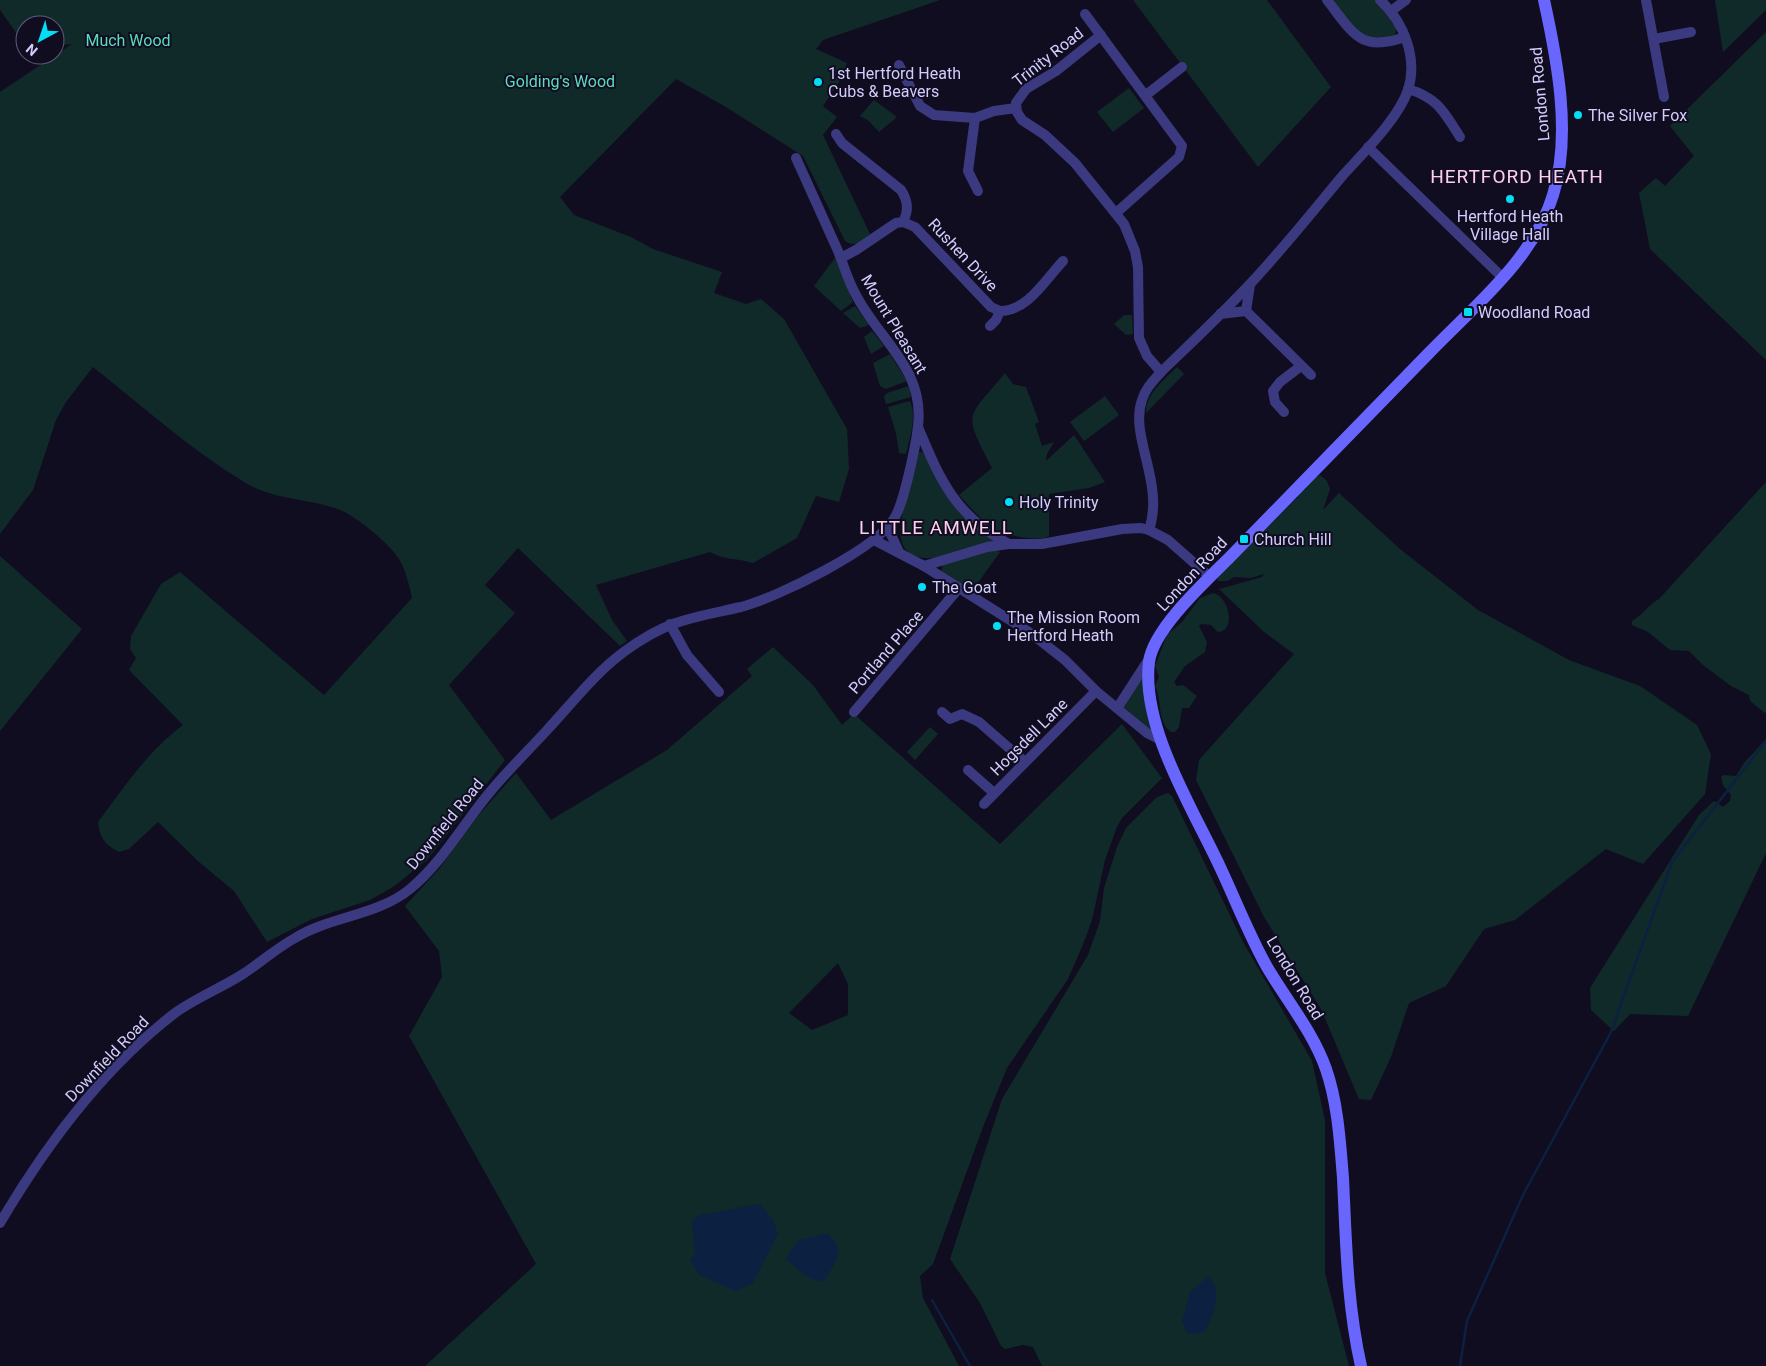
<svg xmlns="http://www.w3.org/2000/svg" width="1766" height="1366" font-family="Roboto,sans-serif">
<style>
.green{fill:#102a29;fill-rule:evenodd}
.water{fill:#0c2041}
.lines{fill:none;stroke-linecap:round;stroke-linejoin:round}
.stream{stroke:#0c2041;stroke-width:2.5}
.minor{stroke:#3b397f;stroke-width:10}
.secondary{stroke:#6966fd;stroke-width:12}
.poi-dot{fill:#04ddf4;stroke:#100d20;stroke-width:2}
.labels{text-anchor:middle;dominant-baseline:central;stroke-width:4;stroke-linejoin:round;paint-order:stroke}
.park-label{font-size:16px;fill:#5bddbc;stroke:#100d20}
.street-label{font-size:16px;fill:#d3cdfe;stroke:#100d20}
.poi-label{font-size:16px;fill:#d3cdfe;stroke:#100d20;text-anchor:start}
.quarter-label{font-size:19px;letter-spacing:1px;fill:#fecfed;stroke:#100d20}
</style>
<rect width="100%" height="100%" fill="#100d20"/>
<g class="green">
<path d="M0,0h940l-117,40 -7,9 31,14 -4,13 -20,30 14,11 -14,18 47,99c-8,7 -15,14 -25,7l-42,-85 -77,-49 -50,-28 -116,118 14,18 57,22 22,12 69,23 -8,21 32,11 15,-5 23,20 63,110 2,40 -10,33 -23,-6 -19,42 -44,25c-16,-5 -29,-3 -43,-11l-114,33 16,35 15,21 -7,5 -102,-98 -33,37 30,28 -66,72 56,75 -78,100 -34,27 -23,13 -58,19 -45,23 -33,-51 -35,-29 -41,-40 -29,27 -10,3c-14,-7 -20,-15 -21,-30 26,-35 50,-71 85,-97l-54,-55 7,-12 -6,-9 1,-13 30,-52 19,-12 144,123 88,-97c-3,-13 -6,-27 -13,-39 -10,-16 -43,-43 -61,-50 -31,-11 -65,-9 -94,-27 -54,-33 -102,-76 -151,-115l-27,35 -10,18 -23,70 -33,44v-442l72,-48 -17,2v-21h-30v20l-25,-35z"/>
<path d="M1133,0h134l64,87 -73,80z"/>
<path d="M1334,0h41l22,25 -2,11 -3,3 -29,-2 -25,-28z"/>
<path d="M1715,0h51v10l-43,42z"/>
<path d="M1766,32v328l-116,-111 -11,-56 17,-15 9,8 29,-30 -24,-30z"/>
<path d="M1129,88l15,20 -31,24 -16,-20z"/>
<path d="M874,100l23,17 -18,15 -10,-11 -9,-5z"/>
<path d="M835,258l18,44 -12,9 -27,-25z"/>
<path d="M855,306l14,19 -9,3 -17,-15z"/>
<path d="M1124,315h8l1,19 -7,1 -12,-11z"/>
<path d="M872,331l12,15 -13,8 -7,-17z"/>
<path d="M890,354l17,27 -21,8 -6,-3 -7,-23z"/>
<path d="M1177,367l7,7 -38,39c0,-20 18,-33 31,-46z"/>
<path d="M1005,373l8,11 13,3 13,35 -4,2 7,22 12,-4 -7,12 -1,7 28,-26 31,47 -16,6 -40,6v42l-6,3c-48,-3 -52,-9 -84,-44l33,-27c-29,-57 -27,-47 13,-95z"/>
<path d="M909,386l2,11 -25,7 -2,-7 3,-4z"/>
<path d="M1105,396l14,19 -35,26 -14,-19z"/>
<path d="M910,401c7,15 0,37 -4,53l-7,-1 -3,-20 -8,-26z"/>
<path d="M917,452h5l5,4 67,86c-19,5 -41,15 -60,16 -44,2 -34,-32 -28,-61 3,-15 5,-31 11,-45z"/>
<path d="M1320,475l7,6 3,8 -7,21 16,-17 61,56 78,61 91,50 71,26 57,39 14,29 -6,40 -62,70 -37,-15 -91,71 -31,9 -38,57 -37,17 -18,54 -20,43 -12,-1 -38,-90 -57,-92 -68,-137 3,-20 95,-106 -30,-22 -45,-43 43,-12 2,-3 -13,4 -17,-1 -7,4h-9l-1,-4 81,-80 3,-7 5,-1 3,-9z"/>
<path d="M1766,482v230l-1,1 -15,-12 -1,-6 -18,-9 -28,-21 -14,-14 -19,-1 -22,-18 -16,-7v-4c11,-6 17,-17 27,-22z"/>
<path d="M996,550l4,2 -28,39 -31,-19 2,-7 19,-8z"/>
<path d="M0,556l82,73 -82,102z"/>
<path d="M1213,593c17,4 23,39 5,39l-7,-7 -10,-1 -2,2 8,16 -2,10 -20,14 -11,16 3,4 6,-1 14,11 -8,12h-7l-3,19 -4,5h-4c-15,-12 -8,-30 -16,-46l4,-9 -4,-11 12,-31 15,-13 18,-24z"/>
<path d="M773,647l40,38 29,40 12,-11 146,130 122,-120 40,54 -40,40 -5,9 -12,33 -13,60 -8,22 -16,37 -61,89 -24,59 -50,137 -13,12 3,22 36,68h-534l111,-102 -127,-228 33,-59 -3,-26 -34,-45 34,-37 38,-52 39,-44 35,47 116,-70 85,-74 -5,-7zM838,963l10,21v31l-36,15 -23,-17z"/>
<path d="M1141,678h2l9,51 -2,1 -26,-23z"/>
<path d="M930,727l8,7 -23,26 -8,-8z"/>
<path d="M1766,739v114l-78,163 -58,-2 -16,17 -23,-21 -1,-22 109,-173 15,-14 9,6 7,-6 1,-6 -8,-10 -2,-8 3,-2 12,1 8,-13z"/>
<path d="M1168,793l4,3 71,146 69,119 13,59v153l24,93h-307l-9,-19 -10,-2 -18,4 -4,-3 -21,-43 -30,-44 52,-160 86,-144 12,-34 4,-33 13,-41 9,-19 31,-31z"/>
</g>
<g class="water">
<path d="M760,1204l13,16 5,14 -25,49 -17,8 -37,-16 -9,-15 5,-7 -3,-31 7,-7z"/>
<path d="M827,1233c20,18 9,28 -3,48 -14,2 -28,-13 -38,-22l11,-18z"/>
<path d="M1209,1276c14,17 5,38 -4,55l-9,3 -9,-1 -5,-12 8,-29z"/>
</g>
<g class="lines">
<g class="stream">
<path d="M932,1300l38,66"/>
<path d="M1460,1366l7,-45 56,-126 88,-163 61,-170 94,-121"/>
</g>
<g class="minor">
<path d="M1327,0c26,33 33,53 78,37"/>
<path d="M1646,0l18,97"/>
<path d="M1391,11l15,-11"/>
<path d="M1085,14l97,132 -3,11 -63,56"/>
<path d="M1101,35l-45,36 -30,18 -10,14 1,9 5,8 23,15 30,28 49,61 11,27 3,16 1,71 8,18 14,16"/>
<path d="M1654,39l37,-7"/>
<path d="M899,65l21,41 14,9 41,3 19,-7 22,-3"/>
<path d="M1408,89c30,9 36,23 52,48"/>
<path d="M1146,95l36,-28"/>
<path d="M975,118l-7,53 10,20"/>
<path d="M836,134l6,9 59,47c7,11 8,20 2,32"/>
<path d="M1368,147l134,130"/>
<path d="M841,258l15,-8 40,-27 7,-1 12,5 76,80 9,4"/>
<path d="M1246,311l65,64"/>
<path d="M1246,311l4,-26"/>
<path d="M1220,314l26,-3"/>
<path d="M990,326l6,-6 4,-9c28,0 45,-31 63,-50"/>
<path d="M1284,412l-9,-10 -2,-11 7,-9 21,-16"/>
<path d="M918,427c22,53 38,90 91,117"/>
<path d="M888,528l11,24"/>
<path d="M1149,530c16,-47 -20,-94 -7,-130 3,-11 11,-19 19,-28 30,-29 61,-58 89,-88 33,-35 63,-73 94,-110 21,-23 54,-55 64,-84 10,-32 -4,-68 -28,-90"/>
<path d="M874,540l50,26 108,68 33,26 31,31 51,42 14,7"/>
<path d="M924,566l63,-19 22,-3h33l80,-15 19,-1 8,2 19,10 42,37"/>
<path d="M670,624l17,31 32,37"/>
<path d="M1118,707l31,-48"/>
<path d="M854,712l105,-124"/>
<path d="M942,712l8,7 12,-5 17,8 46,40"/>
<path d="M968,770l26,23"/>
<path d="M984,804l112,-113"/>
<path d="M0,1223c46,-78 103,-155 175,-210 21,-15 46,-25 68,-39 18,-12 34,-26 52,-36 36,-22 82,-22 115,-49 32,-26 53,-65 80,-97 18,-22 39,-42 58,-63 25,-27 47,-56 77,-78 44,-32 67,-33 116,-44 35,-9 138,-59 154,-90 9,-15 21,-72 23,-91 7,-57 -39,-86 -62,-131 -8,-14 -12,-29 -18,-44 -14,-31 -28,-62 -42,-93"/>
</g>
<path class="secondary" d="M1361,1366c-14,-61 -15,-126 -18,-188 -3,-36 -5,-74 -17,-109 -13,-37 -39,-68 -59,-102 -18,-32 -31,-66 -47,-100 -27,-58 -79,-140 -71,-205 4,-33 57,-81 81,-105 66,-68 132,-135 198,-203 45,-47 106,-95 125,-159 19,-60 4,-136 -9,-195"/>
</g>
<g class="poi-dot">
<circle cx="818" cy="82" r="5"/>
<circle cx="1578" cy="115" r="5"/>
<circle cx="1510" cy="199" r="5"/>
<rect x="1463" y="307" width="10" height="10" rx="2.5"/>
<circle cx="1009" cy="502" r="5"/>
<rect x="1239" y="534" width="10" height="10" rx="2.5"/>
<circle cx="922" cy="587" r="5"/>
<circle cx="997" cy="626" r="5"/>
</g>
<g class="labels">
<g class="park-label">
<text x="128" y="40">Much Wood</text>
<text x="560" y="81">Golding's Wood</text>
</g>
<g class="street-label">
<text transform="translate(1048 57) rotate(-38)">Trinity Road</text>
<text transform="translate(1540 94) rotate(-95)">London Road</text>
<text transform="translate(963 255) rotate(47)">Rushen Drive</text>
<text transform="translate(894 324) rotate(59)">Mount Pleasant</text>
<text transform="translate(1192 574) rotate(-47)">London Road</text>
<text transform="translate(886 652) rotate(-49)">Portland Place</text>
<text transform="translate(1029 737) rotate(-45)">Hogsdell Lane</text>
<text transform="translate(445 824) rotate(-51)">Downfield Road</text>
<text transform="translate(1295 978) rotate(59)">London Road</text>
<text transform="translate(107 1059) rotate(-46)">Downfield Road</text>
</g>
<g class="poi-label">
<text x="828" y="73">1st Hertford Heath<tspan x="828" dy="18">Cubs &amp; Beavers</tspan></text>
<text x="1588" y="115">The Silver Fox</text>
<text x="1510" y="216" text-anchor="middle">Hertford Heath<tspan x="1510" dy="18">Village Hall</tspan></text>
<text x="1478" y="312">Woodland Road</text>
<text x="1019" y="502">Holy Trinity</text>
<text x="1254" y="539">Church Hill</text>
<text x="932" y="587">The Goat</text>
<text x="1007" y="617">The Mission Room<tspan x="1007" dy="18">Hertford Heath</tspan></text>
</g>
<g class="quarter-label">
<text x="1517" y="176">HERTFORD HEATH</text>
<text x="936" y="527">LITTLE AMWELL</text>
</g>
</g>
<g transform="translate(40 40) rotate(220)"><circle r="24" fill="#100d20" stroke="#5e5a79"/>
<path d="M0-4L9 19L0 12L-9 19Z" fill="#04ddf4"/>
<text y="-8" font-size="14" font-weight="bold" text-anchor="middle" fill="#d3cdfe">N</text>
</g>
</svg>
